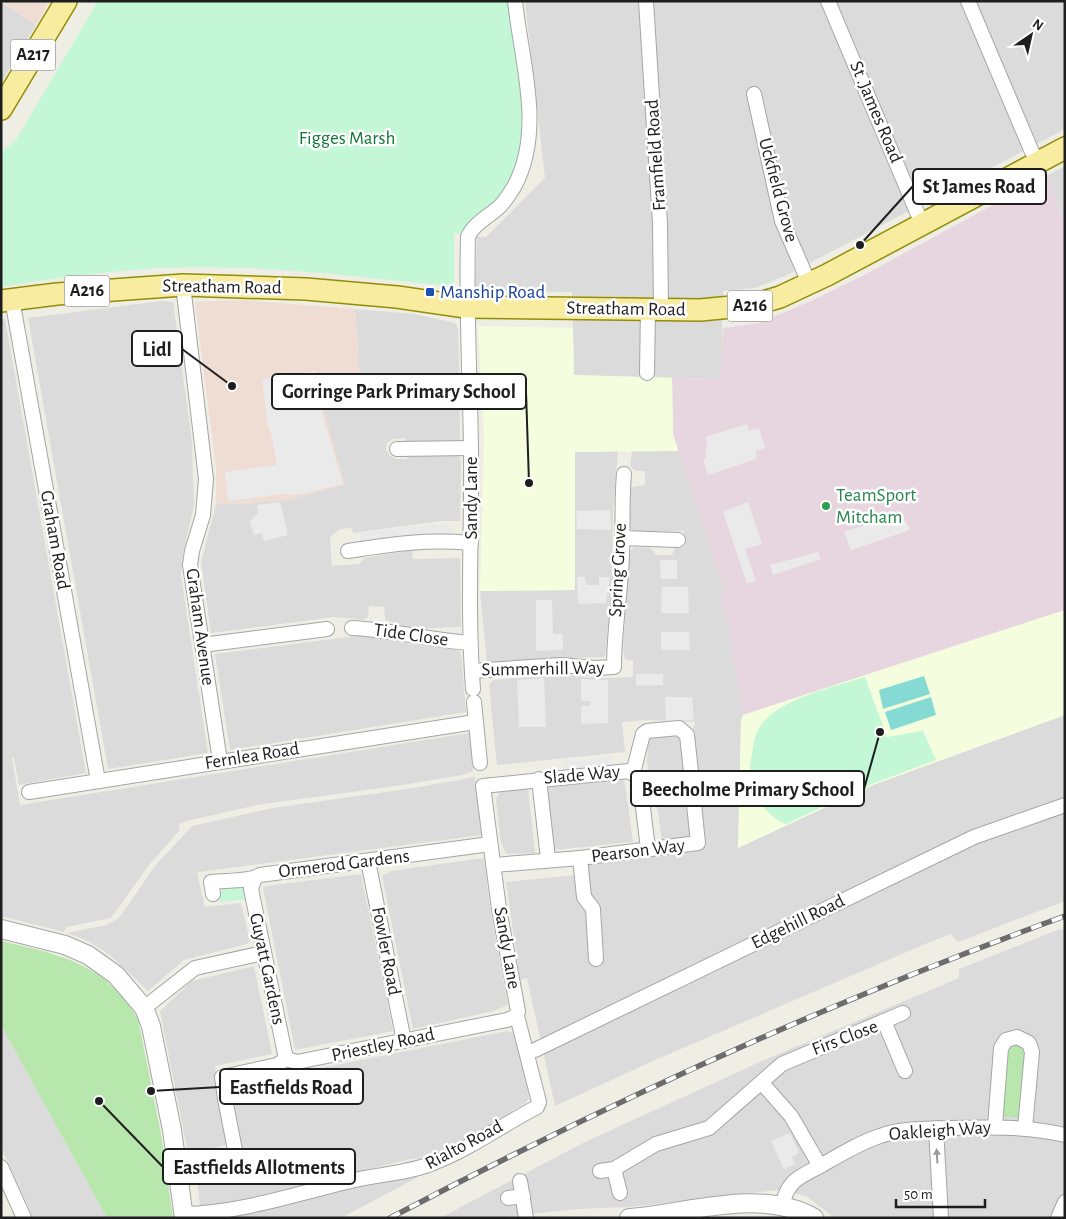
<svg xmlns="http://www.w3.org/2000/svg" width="1066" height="1219" font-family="'Alegreya Sans',sans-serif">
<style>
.residential{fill:#dcdbdb}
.commercial{fill:#efddd4}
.industrial{fill:#e7d6df}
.education{fill:#f4fede}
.grass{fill:#b7e7ac}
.park{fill:#c3f7d6}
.pitch{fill:#85dbd3}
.parking{fill:#eaeaea}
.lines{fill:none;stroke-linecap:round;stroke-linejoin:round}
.minor-casing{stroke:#a5a5a5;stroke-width:16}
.tertiary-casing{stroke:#a5a5a5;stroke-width:20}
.primary-casing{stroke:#928d06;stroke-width:24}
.minor{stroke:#fff;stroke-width:14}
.tertiary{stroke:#fff;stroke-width:18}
.primary{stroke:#f8eca0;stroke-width:21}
.rail-casing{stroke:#6c6c6c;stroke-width:5.5}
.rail{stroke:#fff;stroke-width:4;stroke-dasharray:11;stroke-linecap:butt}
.oneway{fill:#9a9a9a}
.transit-dot{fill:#1a4fb4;stroke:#fff;stroke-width:2}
.leisure-dot{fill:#2e9e5b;stroke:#fff;stroke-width:2}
.labels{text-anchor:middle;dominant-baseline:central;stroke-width:5;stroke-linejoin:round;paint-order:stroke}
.shield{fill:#fff;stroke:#626262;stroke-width:1}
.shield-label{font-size:18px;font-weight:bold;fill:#1e1e1e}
.street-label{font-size:19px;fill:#1e1e1e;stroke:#fff}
.park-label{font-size:19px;fill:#107837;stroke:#fff}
.transit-label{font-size:19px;fill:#164399;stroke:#fff;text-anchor:start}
.leisure-label{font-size:19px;fill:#27864d;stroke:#fff;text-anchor:start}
.leader{fill:none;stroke:#1e1e1e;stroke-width:2}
.callout-dot{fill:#1e1e1e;stroke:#fff;stroke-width:2}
.callout{fill:#fff;stroke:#1e1e1e;stroke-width:2}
.callout-label{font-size:20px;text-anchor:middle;font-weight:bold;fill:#1e1e1e}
</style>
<rect width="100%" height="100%" fill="#eeeee4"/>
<g class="residential">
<path d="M525,1h540v128l-280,147 -30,12 -32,3 -2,88 -147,-4 -2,-83 -97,-1 2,-54h9l59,-59z"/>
<path d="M1,2l35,23 -35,58z"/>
<path d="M1065,166v61l-17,-52z"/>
<path d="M161,301l12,1 19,140 2,63 -11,48 -2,22 27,178 -100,16 -80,-451z"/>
<path d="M355,309l60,5 40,9 3,6 1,33 1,77 -2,2 -52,3 -1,-6 -12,1 -6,4 -1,6 4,7 6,3h11v-6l48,1 4,2 2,6 -1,59h-19l-88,12 -1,-5 -12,1 -10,8 2,29 27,-2 6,-6 47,-8 1,9 47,-1 1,69 -50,2 -26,-9 -1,-13 -15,-1 -1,11 -4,3 -30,-3 -123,16 -10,-71 15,-58 38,-1 66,-107 32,-2 -2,-13 10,-1z"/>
<path d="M5,319l81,454 -67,12 -5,-27h-2l8,47 449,-72 4,38 -11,4 -53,9 -152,21 -70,16 -8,3 1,6 -31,35 -38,53 -45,9 -2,5 -63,-16v-596z"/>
<path d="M618,451l-5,60 -1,70 -7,76 -41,1 -77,5 -7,-72 95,-1v-138z"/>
<path d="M632,451h47l45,139 -5,7 9,24 15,94 -2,6 -3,127 135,-63 192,-70v186l-107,41 -7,-8 -21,8 -275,118 -100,46 -28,-128 -7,2 -14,-98 80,-8v-9l7,-7 113,-12 -1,-9h-2l-11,-105 3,-10 -47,-2 -26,2 3,30 -128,13 -8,-80 4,-5 64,-6 45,4 31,-1v-16l-8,-2 -2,-8 6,-99 5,-5 17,1 5,7h16l3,-7 10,-2 -1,-15 -47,1 -7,-3v-38l2,-4 13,-2v-14h-9l-6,-5z"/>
<path d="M356,636l36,2 17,6 44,5 8,3 5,60 -236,38 -15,-96z"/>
<path d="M682,733l13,105 -33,3 -8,-57h-4l-3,-23 2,-25z"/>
<path d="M475,777l7,58 -283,37 -2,1 8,34 36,-4 9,38 -3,3 -63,16 -36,31 -38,-36 -22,-14 -21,-8 39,-8 13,-7 36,-52 37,-40 81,-18 141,-20z"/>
<path d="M624,778l9,64 -79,8 -9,-64z"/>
<path d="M528,788l7,65 -29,1 -5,-11 -5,-45 4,-6z"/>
<path d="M484,858l6,49 18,98 -15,6 -80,18 -31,-153 9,-5z"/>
<path d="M361,874l32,157 -98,19 -32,-162 3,-2z"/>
<path d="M1060,929l5,1v288h-230l-29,-22 -29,-6 -148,17 -52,2 -82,9h-55l145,-76 177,-81 197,-83v-9z"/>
<path d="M254,966l18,88 -57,12 4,32 13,46 -44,9 -28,-142 32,-30z"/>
<path d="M1,1025l106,193h-74l-32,-71z"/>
<path d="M507,1031l8,3 2,4 12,60 -3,5 -34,19 -1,4 -62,32 -18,1 -174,42 -37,5 -5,-46 43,-10 -8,-64z"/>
<path d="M417,1174l1,3 -77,41h-131z"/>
</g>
<g class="commercial">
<path d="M1,1h49l-14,24z"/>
<path d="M242,300l113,9 5,71 -10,1 2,13 -32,2 25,89 -61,16 -68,3v-36l-21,-166z"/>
</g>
<path class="industrial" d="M1048,175l17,52v383l-322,105 -15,-94 -9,-24 5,-7 -51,-156 -1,-56 48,1 3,-51 36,-5 54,-23 51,-25z"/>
<g class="education">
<path d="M478,326l95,2 1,47 98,3 1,56 5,17 -103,1v138l-95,1 4,-156z"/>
<path d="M1065,610v105l-192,70 -135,63 3,-127 2,-6z"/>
</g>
<g class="grass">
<path d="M1,941c59,14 103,21 137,78l23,115 12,84h-66l-106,-193z"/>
<path d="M1012,1043l14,3 -4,72 -22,-2 5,-66z"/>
</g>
<g class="park">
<path d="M98,1h412c7,60 28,134 -3,189 -8,14 -31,32 -44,44l-9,-1v49l-4,4c-83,-8 -166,-19 -249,-19 -67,0 -134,9 -200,20v-134l15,-13z"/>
<path d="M865,677l22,60 36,-6 13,29 -64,24 -86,40c-17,-6 -28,-22 -34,-39 -4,-10 -2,-21 0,-31 1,-7 2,-16 5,-22 14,-32 77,-45 108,-55z"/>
<path d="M241,886l5,5 1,8 -27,3v-9l5,-6z"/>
</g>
<g class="pitch">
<path d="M924,676l6,18 -47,15 -4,-19z"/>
<path d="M931,697l5,18 -45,15 -6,-18z"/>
</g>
<g class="parking">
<path d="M315,371l7,42 21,71 -46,11 -15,-1 -54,7 -3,-29 52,-7 -6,-32 -3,-6 -6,-48z"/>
<path d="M747,424l2,7 10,-3 6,20 -10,3 2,5 -1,3 -48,16 -5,-15 4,-2 -2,-8 3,-4 -3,-9z"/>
<path d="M280,502l8,33 -24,6 -2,-8 -8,2 -4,-14 8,-8 -1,-8z"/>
<path d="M748,502l14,42 -17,5 11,32 -9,3 -24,-72z"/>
<path d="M610,510l1,20 -34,-1 -1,-18z"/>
<path d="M895,515l4,8 7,-2 4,9 -59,20 -7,-18z"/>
<path d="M430,524l23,3 -1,8 -41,-1 -50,8 -2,-9z"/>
<path d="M818,552l3,7 -48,16 -3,-10z"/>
<path d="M660,560h17v19h-16z"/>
<path d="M577,577h8l1,8h13v-8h11l-4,26 -28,1z"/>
<path d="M662,587h26l1,26h-28z"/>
<path d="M536,600h16l1,34h10v16l-27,1z"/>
<path d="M661,632h28l1,18h-29z"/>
<path d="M636,674h27v11l-27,1z"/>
<path d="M544,678l2,49h-27l-2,-47z"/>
<path d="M581,679l27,1v43l-27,1v-18h9l1,-5h-10z"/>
<path d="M665,697h27l2,23 -28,1z"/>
<path d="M611,757l1,9 -48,5 -1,-8z"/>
<path d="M790,1133l9,20 -7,4 3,7 -11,5 -13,-28z"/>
</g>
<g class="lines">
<defs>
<g id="minor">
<path d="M646,1l14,222 1,86"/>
<path d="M828,1l94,223"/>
<path d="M968,1l64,151 7,9"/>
<path d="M754,94l28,127 27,62"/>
<path d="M183,285l23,194 -3,36 -11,36 -2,14 30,196"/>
<path d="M12,299l86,482"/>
<path d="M647,373l1,-64"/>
<path d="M397,449l74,-1"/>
<path d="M622,538l56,2"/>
<path d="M348,551c46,-7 77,-12 123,-8"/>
<path d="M352,628c40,2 78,12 118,15"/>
<path d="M202,645l125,-16"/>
<path d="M472,671l89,-6 34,3 19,-1c0,-33 5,-64 7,-96 3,-33 0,-65 3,-97"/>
<path d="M473,689c-6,-80 -1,-160 -2,-240 -1,-71 -5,-141 -3,-212 5,-13 20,-20 30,-29 7,-6 11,-14 16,-21 31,-57 7,-126 1,-186"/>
<path d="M474,702l6,61"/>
<path d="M633,773l10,-39 4,-3 32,-3 8,7 4,37"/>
<path d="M539,779l9,80"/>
<path d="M29,792l446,-70"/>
<path d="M580,858l4,39 9,12 3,50"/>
<path d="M368,861l36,180"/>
<path d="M494,865l86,-7 118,-15 -6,-58"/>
<path d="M254,880l-3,9 35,170"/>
<path d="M213,894l-2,-12c14,-2 39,0 49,-7l230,-31"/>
<path d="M144,1008l51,-40 68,-15"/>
<path d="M884,1021l19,-8"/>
<path d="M535,1050l439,-213 91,-32"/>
<path d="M762,1083l29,33 29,50"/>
<path d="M995,1126l6,-78 5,-8 11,-3 12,6 3,9 -7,76"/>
<path d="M936,1128l5,90"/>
<path d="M235,1150l-10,-51 -3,-22 55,-12 9,-6 11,3 210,-42 10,-4"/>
<path d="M1,1167l23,51"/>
<path d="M614,1169l6,24"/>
<path d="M600,1171l14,-2 42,-25 53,-16 73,-64 102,-43 21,50"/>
<path d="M520,1181l6,37"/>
<path d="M508,1198l15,-2"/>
<path d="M782,1206c6,-27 18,-29 40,-41 19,-11 37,-22 58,-29 21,-8 45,-7 67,-8 41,-1 79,-2 118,7"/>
<path d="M183,1214c58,-1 116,-21 172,-34 26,-6 54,-7 78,-17 37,-14 69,-38 104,-56l2,-5 -2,-8 -20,-78 1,-5 -19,-102 -16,-123 146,-15 7,5 4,7 8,66"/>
<path d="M1058,1218l7,-16"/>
</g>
<g id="tertiary">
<path d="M1,929l64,16 23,10 28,20 28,33 7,18 21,104 12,88"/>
<path d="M629,1218c57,-4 132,-31 185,0"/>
</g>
<g id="primary">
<path d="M1,109l65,-108"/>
<path d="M1,301l56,-7 126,-9 123,4 91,8 69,10 234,3 53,-5 27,-8 47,-22 238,-127"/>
</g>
</defs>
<use href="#minor" class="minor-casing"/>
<use href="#tertiary" class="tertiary-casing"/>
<use href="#primary" class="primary-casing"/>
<use href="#minor" class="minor"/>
<use href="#tertiary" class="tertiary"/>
<use href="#primary" class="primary"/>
<defs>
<path id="rail" d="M390,1218c218,-115 443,-218 675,-302"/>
</defs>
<use href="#rail" class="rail-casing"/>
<use href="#rail" class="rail"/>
</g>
<defs><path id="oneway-solid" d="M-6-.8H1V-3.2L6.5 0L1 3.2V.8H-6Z" transform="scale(1.25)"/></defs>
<use class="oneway" href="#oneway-solid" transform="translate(937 1156) rotate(-93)"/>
<rect class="transit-dot" x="425" y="287" width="10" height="10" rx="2.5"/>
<circle class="leisure-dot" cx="826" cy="506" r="5"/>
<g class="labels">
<g class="shield">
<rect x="10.5" y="39.5" width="45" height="31" rx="4"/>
<rect x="64.5" y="275.5" width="45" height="31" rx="4"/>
<rect x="727.5" y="290.5" width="45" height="31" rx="4"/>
</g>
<g class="shield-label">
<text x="33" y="55">A217</text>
<text x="87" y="291">A216</text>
<text x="750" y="306">A216</text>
</g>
<g class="street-label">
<text transform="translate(876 112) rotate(67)">St .James Road</text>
<text transform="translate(656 155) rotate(-94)">Framfield Road</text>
<text transform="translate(778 190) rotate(75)">Uckfield Grove</text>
<text transform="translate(222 287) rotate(1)">Streatham Road</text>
<text transform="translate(626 309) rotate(1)">Streatham Road</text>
<text transform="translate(471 498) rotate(-90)">Sandy Lane</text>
<text transform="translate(55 540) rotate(80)">Graham Road</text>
<text transform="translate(618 570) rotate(-87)">Spring Grove</text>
<text transform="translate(200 627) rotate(82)">Graham Avenue</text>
<text transform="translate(411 635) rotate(8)">Tide Close</text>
<text transform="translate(543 669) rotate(-1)">Summerhill Way</text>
<text transform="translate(252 756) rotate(-9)">Fernlea Road</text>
<text transform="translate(582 775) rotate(-5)">Slade Way</text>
<text transform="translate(638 851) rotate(-7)">Pearson Way</text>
<text transform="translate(344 864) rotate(-7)">Ormerod Gardens</text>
<text transform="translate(798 922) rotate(-26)">Edgehill Road</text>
<text transform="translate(507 948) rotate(80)">Sandy Lane</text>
<text transform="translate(386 951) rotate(79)">Fowler Road</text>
<text transform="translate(267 969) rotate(78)">Guyatt Gardens</text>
<text transform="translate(845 1038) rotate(-21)">Firs Close</text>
<text transform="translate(383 1045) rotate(-12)">Priestley Road</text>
<text transform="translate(940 1131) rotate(-4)">Oakleigh Way</text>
<text transform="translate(464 1145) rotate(-28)">Rialto Road</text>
</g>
<g class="park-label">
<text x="347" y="138">Figges Marsh</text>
</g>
<g class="transit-label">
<text x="440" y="292">Manship Road</text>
</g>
<g class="leisure-label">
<text x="836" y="495">TeamSport<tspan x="836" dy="22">Mitcham</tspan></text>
</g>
</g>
<path class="leader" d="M860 245L913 186M232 386L182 349M529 483L526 391M880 732L864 789M151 1091L220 1087M99 1101L163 1167"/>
<g class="callout-dot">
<circle cx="860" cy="245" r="5"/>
<circle cx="232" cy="386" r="5"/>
<circle cx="529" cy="483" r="5"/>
<circle cx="880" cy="732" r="5"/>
<circle cx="151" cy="1091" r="5"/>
<circle cx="99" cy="1101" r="5"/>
</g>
<g class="callout">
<rect x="913" y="169" width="133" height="35" rx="5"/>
<rect x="132" y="331" width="50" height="35" rx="5"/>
<rect x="272" y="374" width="254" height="35" rx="5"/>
<rect x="631" y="771" width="233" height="35" rx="5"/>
<rect x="220" y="1069" width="143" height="35" rx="5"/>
<rect x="163" y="1149" width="192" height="35" rx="5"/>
</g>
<g class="callout-label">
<text x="979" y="193">St James Road</text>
<text x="157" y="356">Lidl</text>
<text x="399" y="398">Gorringe Park Primary School</text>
<text x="748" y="796">Beecholme Primary School</text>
<text x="291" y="1094">Eastfields Road</text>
<text x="259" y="1174">Eastfields Allotments</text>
</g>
<rect width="1066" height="1219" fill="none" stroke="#1e1e1e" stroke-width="5"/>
<g transform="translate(1031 35) rotate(34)" stroke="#ffffff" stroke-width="4" paint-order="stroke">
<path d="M0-4L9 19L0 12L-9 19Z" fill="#1e1e1e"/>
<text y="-8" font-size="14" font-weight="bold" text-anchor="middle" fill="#1e1e1e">N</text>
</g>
<path d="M896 1199v8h89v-8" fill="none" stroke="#1e1e1e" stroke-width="2.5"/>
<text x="904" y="1199" font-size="15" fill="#1e1e1e" stroke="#ffffff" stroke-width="4" paint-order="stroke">50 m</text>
</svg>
